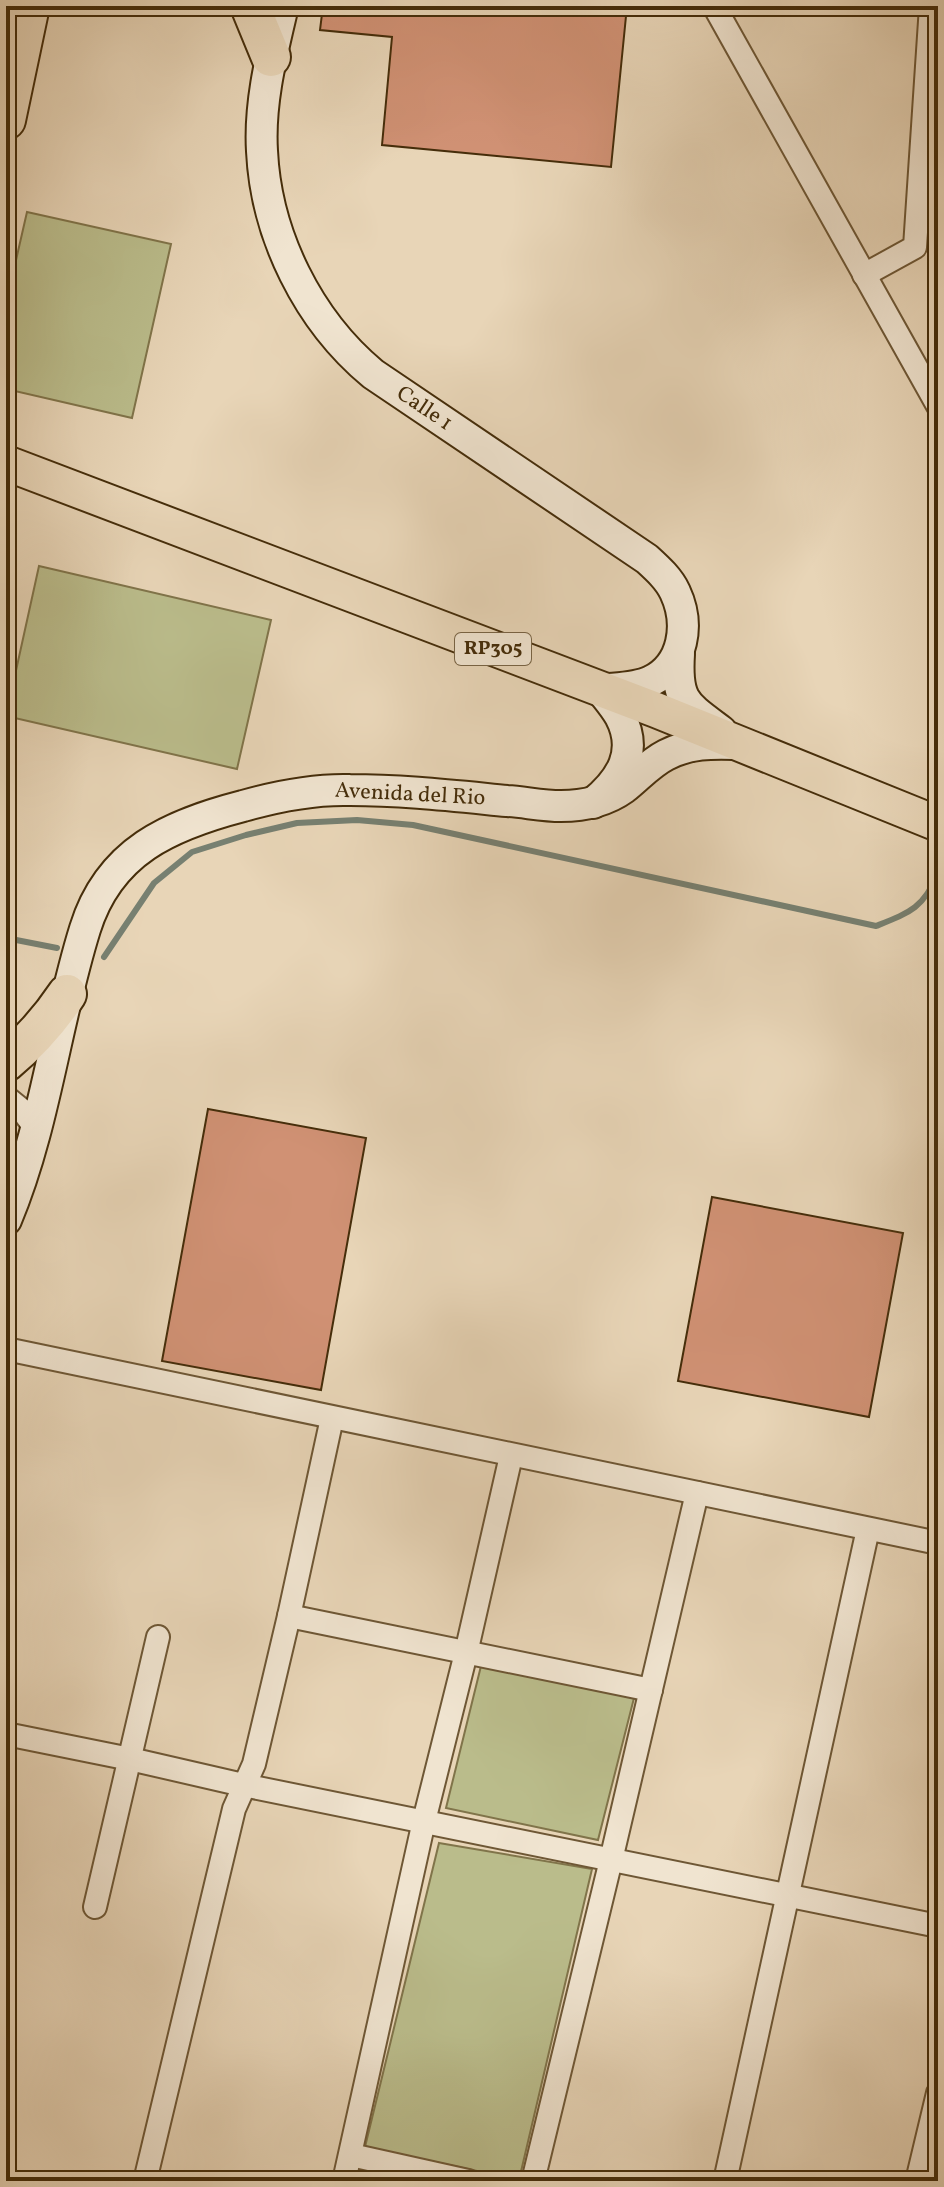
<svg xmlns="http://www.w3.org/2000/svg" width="944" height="2187" font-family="Vollkorn,serif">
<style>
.green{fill:#babc8b;stroke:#80744a;stroke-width:2}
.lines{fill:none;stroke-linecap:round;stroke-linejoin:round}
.stream{stroke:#778071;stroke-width:6}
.building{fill:#d09174;stroke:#452d0a;stroke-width:2}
.street-casing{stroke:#6e5735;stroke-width:26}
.secondary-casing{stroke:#452d0a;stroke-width:34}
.primary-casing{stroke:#452d0a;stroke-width:38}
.highway-casing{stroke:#452d0a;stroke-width:42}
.street{stroke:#f0e4d0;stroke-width:22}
.secondary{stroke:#f0e4d0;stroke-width:30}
.primary{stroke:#e8d5b7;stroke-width:34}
.highway{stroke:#e8d5b7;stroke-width:38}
.labels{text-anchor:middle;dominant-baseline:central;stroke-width:7;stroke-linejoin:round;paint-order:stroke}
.shield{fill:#f0e4d0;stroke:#786445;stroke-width:2}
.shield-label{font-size:20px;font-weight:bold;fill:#452d0a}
.street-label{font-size:22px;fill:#452d0a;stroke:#f0e4d0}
</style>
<rect width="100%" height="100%" fill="#e8d5b7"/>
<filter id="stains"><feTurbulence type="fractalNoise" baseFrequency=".0025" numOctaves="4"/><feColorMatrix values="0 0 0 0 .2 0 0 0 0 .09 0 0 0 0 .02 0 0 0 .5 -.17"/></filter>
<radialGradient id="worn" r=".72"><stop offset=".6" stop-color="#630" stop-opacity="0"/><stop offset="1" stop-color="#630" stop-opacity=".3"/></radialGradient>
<g class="green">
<path d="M27,212l144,32 -39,174 -126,-29v-85z"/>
<path d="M39,566l232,54 -34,149 -231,-53z"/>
<path d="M481,1666l153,32 -36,142 -152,-32z"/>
<path d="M439,1843l153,26 -73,311 -154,-33z"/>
</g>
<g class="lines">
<g class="stream">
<path d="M6,938l51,10"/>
<path d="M104,957l50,-74 38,-31 54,-17 51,-12 60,-3 56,5 463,101c33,-13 48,-18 62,-53"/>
</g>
</g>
<g class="building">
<path d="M323,6h304l-16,161 -229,-22 10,-108 -72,-7z"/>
<path d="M208,1109l158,29 -45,252 -159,-29z"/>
<path d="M712,1197l191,36 -34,184 -191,-36z"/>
</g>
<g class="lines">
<defs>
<g id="street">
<path d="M714,6l224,400"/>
<path d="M864,275l51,-28 16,-241"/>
<path d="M6,1097l16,13 14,19"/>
<path d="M6,1349l932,194"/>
<path d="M289,1616l362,74"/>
<path d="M6,1734l124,25 113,26 695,141"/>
<path d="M95,1907l63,-270"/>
<path d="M351,2155l117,26"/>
<path d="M145,2181l89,-372 20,-45 35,-148 43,-198"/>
<path d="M344,2181l80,-360 42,-168 45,-197"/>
<path d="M533,2181l78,-321 86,-367"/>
<path d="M725,2181l143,-652"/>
<path d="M917,2181l21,-88"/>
</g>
<g id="secondary">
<path d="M283,6c-11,47 -24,96 -21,145 4,84 46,169 111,223l274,185c11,10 22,20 28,33 15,32 9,73 -24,89 -14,7 -34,7 -50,9 7,9 14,17 19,26 19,36 1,64 -27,87"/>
<path d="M679,654c-3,47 6,50 42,77"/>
<path d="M6,1220c39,-93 49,-195 79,-291 24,-78 85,-104 158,-123 35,-10 71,-17 107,-16 52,0 105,6 157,11 17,1 36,5 54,5 21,0 45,-5 63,-18 14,-11 26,-25 42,-33 23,-12 46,-12 71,-11"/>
</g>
<path id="primary" d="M6,463l650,247 282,114"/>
<g id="highway">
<path d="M250,6l21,51"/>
<path d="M6,120l24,-114"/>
<path d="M6,1062c24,-20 43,-41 61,-68"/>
</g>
</defs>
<use href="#street" class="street-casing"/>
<use href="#secondary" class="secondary-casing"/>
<use href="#primary" class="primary-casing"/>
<use href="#highway" class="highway-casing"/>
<use href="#street" class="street"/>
<use href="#secondary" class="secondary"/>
<use href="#primary" class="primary"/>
<use href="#highway" class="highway"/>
</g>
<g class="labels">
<rect class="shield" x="455" y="633" width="76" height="32" rx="6"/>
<g class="shield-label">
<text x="493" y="649">RP305</text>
</g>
<g class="street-label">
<text transform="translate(424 409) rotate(34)">Calle 1</text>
<text transform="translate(410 795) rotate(3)">Avenida del Rio</text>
</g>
</g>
<rect width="944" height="2187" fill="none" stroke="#e8d5b7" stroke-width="32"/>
<rect x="8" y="8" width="928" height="2171" fill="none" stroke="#452d0a" stroke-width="4"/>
<rect x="16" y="16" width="912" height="2155" fill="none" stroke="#452d0a" stroke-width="2"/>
<rect width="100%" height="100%" filter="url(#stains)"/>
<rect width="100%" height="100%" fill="url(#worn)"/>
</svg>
